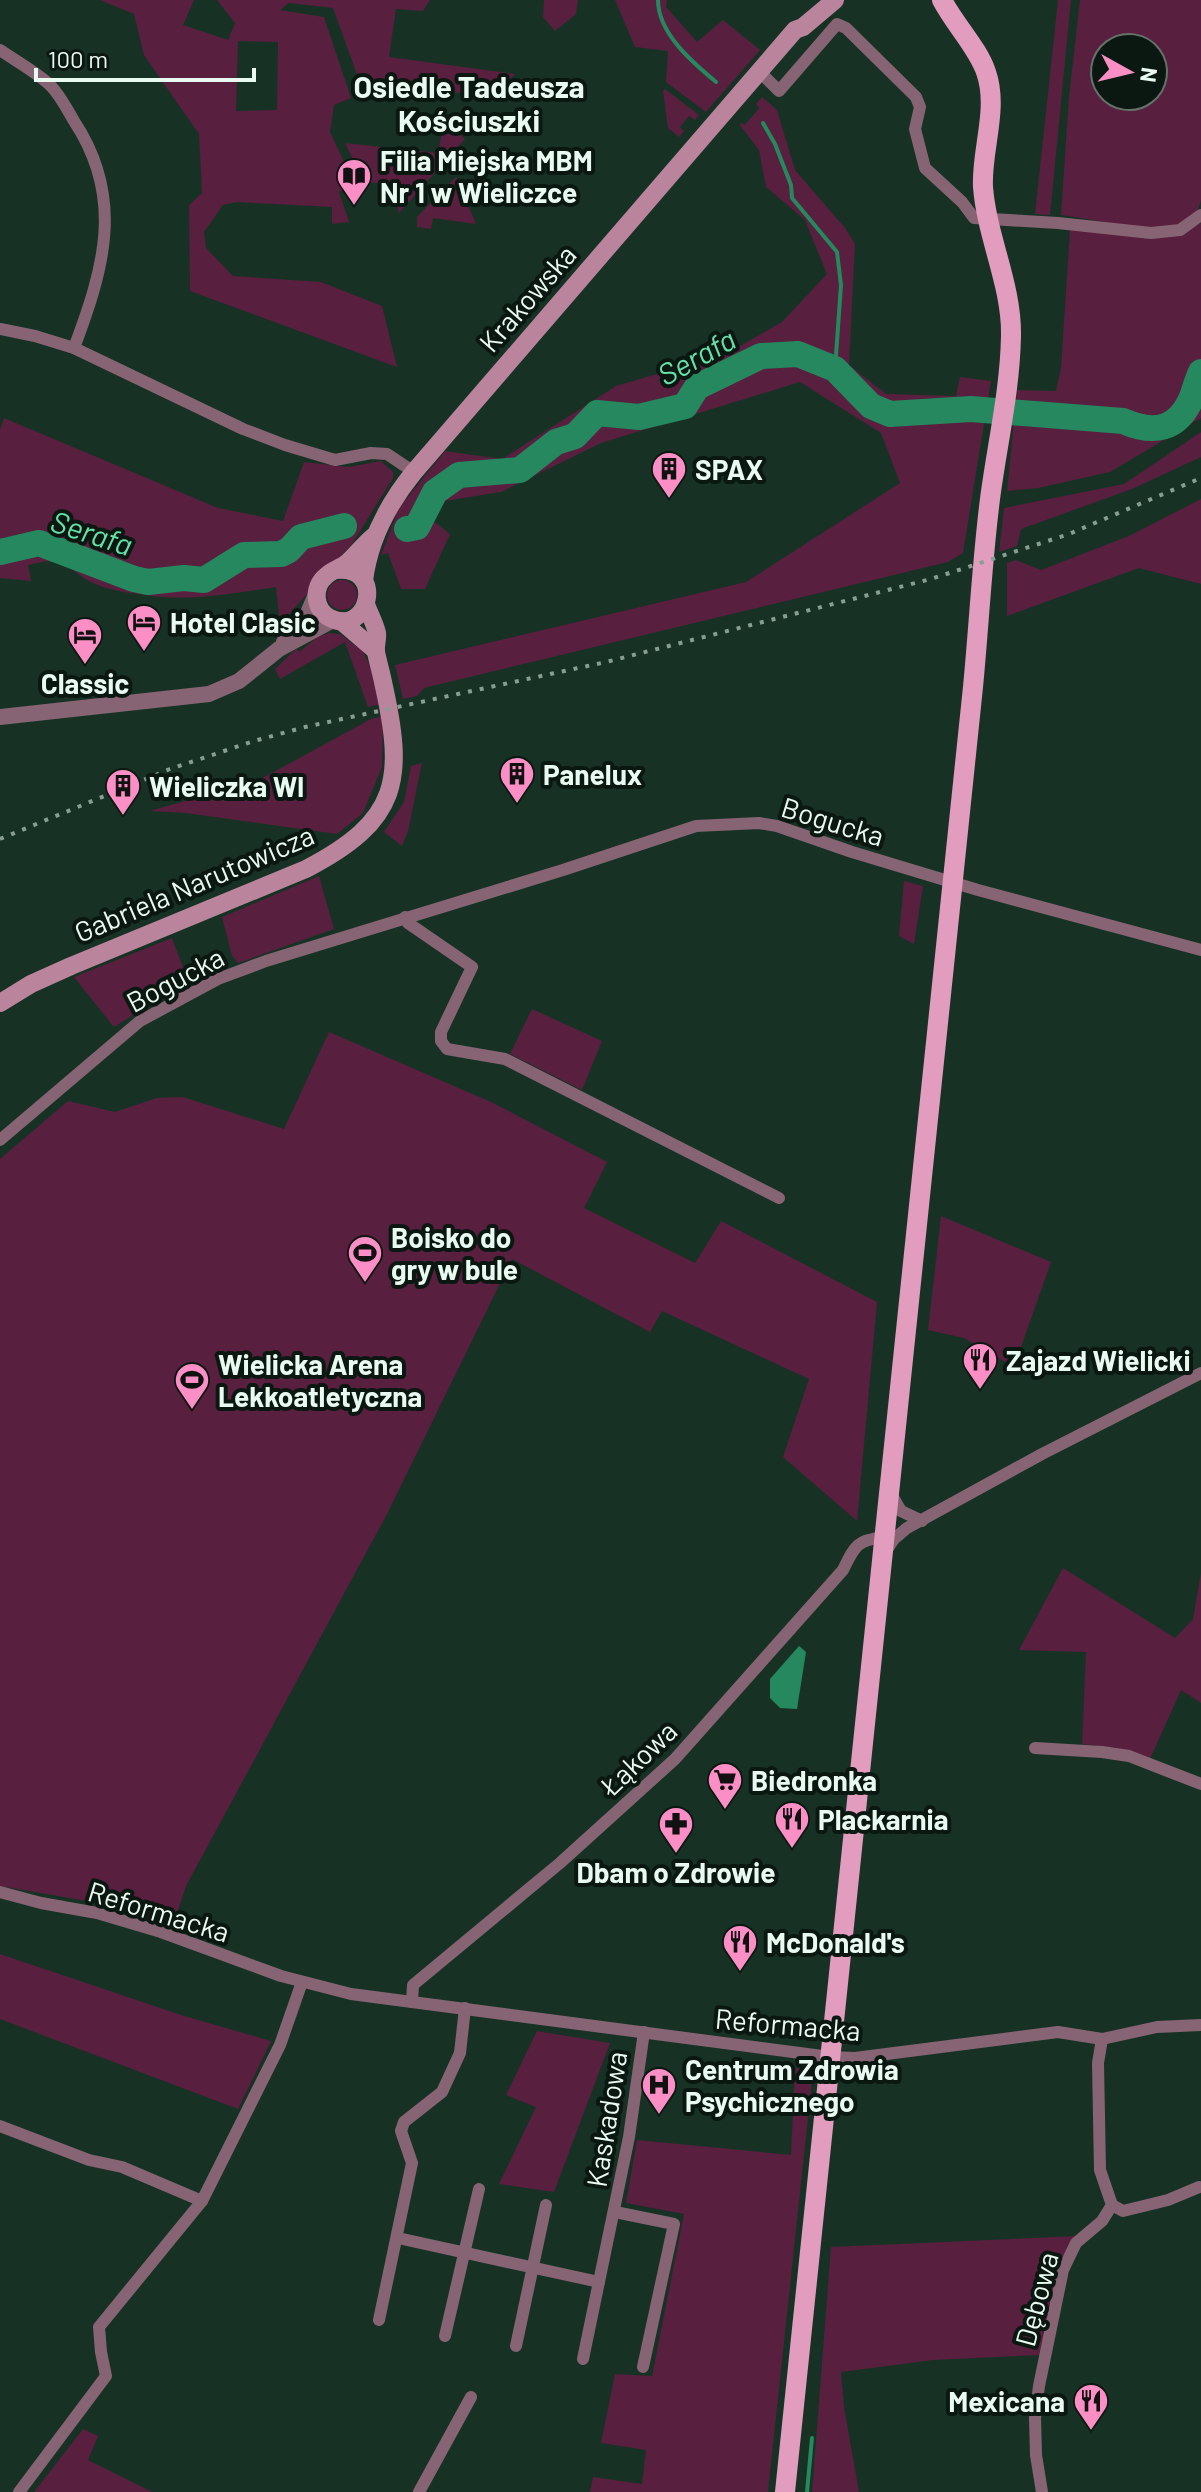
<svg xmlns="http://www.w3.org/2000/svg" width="1201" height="2492" font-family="Barlow,sans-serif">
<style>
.green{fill:#581f3e;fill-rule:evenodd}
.water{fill:#25885f}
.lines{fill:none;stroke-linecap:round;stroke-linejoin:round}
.stream{stroke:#25885f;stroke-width:4}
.river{stroke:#25885f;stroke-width:26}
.minor{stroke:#876474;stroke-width:12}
.tertiary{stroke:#876474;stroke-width:16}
.secondary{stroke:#ba849d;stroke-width:18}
.primary{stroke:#e29cbd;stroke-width:20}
.rail{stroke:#889e93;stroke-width:4;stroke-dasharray:4 8;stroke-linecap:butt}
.labels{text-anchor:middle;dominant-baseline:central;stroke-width:8;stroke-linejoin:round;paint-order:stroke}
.poi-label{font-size:28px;font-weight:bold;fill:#e9faf0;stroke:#0b1711;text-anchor:start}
.street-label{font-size:28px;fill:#e9faf0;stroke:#0b1711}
.neighbourhood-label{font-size:30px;font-weight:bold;fill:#e9faf0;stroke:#0b1711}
.water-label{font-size:30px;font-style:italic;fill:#64e2a9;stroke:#0b1711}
</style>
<rect width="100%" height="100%" fill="#173225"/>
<g class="green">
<path d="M100,0h94l-11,25 45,15 7,-17 -18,-23h213l-7,11 -27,-2 -7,48 126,17 -22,23 -134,-17 -26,-72 -44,-5 -9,7 44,7 27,81 -17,7 -4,27 24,51 -15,9 10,30 -17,2v-17l-95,-5 -14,3 -19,27 2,16 27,28 88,6 61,24 15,61 -207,-76 -1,-86 13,-12 -3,-59 -55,-79 -10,-41zM238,41l40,1 -1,68 -41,1z"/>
<path d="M544,0h34l-2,14 -21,17 -12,-14z"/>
<path d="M615,0h52l-1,7 31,35 26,-22 37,30 -54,62 -40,-30 2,-31 -33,-4z"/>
<path d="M1058,0h13l-21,215 -15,-1z"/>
<path d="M1080,0h121v200c-3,13 -11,24 -25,27 -29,5 -84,-8 -115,-12l8,-118zM1105,48h48v48h-48z"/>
<path d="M665,89l34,26 -4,5 -6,-4 -9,11 4,4 -5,6 -11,-9 -5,-37z"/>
<path d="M762,97l15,13 18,60 50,58 10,16 -6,121 37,29 70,2 4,-19 31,4 -28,172 -15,9 -524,126 -7,8 -14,3 -8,-34 351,-83 154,-99 -19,-50 -81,-51 -199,61 -100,49 -56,9 -12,20 17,13 -25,55h-24l-13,-36 -7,2 18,-47 46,-57 57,8 114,-73 110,-32 56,-32 45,-48 -22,-54 -39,-33 -7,-37 -20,-26 2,-1 4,2 14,-17 -3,-4z"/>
<path d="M444,121l21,18 -66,74 -9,-29 -26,-2 -19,-39 93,10z"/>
<path d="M456,177l20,47 -43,-6 -2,11 -14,-2v-10z"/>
<path d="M1201,223v195l-91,54 -72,16 -31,3 10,-101 39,1 5,-23 9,-138 114,3z"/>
<path d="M4,418l214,90 65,13 21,-59 45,5 32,-6 12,11v6l-41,66 -72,80 -4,-37c-41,6 -82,14 -124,9 -20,-3 -44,-5 -61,-14 -29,-16 -24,-27 -63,-17l3,16 -31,-3v-148z"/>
<path d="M1201,432v25l-69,32 -111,40 -4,17 -18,6 5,-44 120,-24z"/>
<path d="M1201,499v85l-62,-16 -132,48v-53l9,-3 25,10 88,-34z"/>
<circle cx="342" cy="595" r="15"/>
<path d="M329,633l11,1 17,13 3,-2 11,24 10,35 -13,3 -23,-65 -65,37 -5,-10 21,-20 3,3 19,-15z"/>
<path d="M383,716l-1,51 -19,46 -26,21 -151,-21 -36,-2 109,-31 112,-61z"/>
<path d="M422,763l-14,68 -6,15 -18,-14 20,-30 7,-36z"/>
<path d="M319,876l15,53 -96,34 -6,-7 -10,-39z"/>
<path d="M904,881l19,5 -9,58 -15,-8z"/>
<path d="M172,938l16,43 -74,46 -40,-50z"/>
<path d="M532,1009l70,32 -20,49 -72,-36z"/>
<path d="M329,1032l162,70 116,60 -23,46 111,55 26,-42 156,81 -20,219 -74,-64 26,-78 -147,-68 -12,21 -138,-73 -125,255 -201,372 -14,42 -56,-22 -116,-20v-727l68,-58 47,11 42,-14 26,-1 101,32z"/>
<path d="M941,1216l110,46 -37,105 -50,-29 -36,-8z"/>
<path d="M1063,1568l112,70 18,-19 8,-46v130l-20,-13 -31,69 -34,-11 -34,-4 4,-92 -67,-2z"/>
<path d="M0,1954l181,61 90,26 -33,68 -238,-90z"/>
<path d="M537,2031l73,12 -56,149 -55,-8 37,-77 -30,-12z"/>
<path d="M795,2068l18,3 -45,421h-178l3,-15 49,7 4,-34 -45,-7 14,-69 37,2 32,-162 -58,-11 11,-63 154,15z"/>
<path d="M1077,2236l-37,119 -107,5 -92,12 3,35 15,85h-47l19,-245z"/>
<path d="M83,2429l15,7 -10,24 64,32h-118z"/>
</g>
<path class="water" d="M799,1646l7,6 -9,57 -17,-1 -10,-10v-19z"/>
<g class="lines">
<g class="stream">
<path d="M658,0c0,33 34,62 58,82"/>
<path d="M763,123l12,21 16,41 1,13 45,54 4,33 -6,84"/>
<path d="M807,2492l5,-54"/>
</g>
<g class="river">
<path d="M407,529l10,-2 18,-35 24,-17 61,-5 36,-28 19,-6 22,-23 42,4 46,-11 12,-19 64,-31 37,-2 37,15 36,37 19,8 81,-5 152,12c30,13 55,10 69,-24 3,-8 5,-17 9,-25"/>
<path d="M0,552l39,-9 95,36 14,3 36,-4 20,2 40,-25 37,-1 8,-4 12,-13 43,-11"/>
</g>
<g class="minor">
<path d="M0,50c16,11 36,22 50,35 10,10 17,24 24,36 51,77 30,147 0,227"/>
<path d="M759,71l20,20 58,-67 9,4 70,69 4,10 -5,22 10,39 37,34 12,16 84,5 93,10 29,-3 21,-15"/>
<path d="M0,329l35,7 39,12 169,81 42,16 50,15 36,-7 16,1 27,18"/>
<path d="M405,917l3,6 64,44 -31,65v9l6,8 58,10 274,139"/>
<path d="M0,1140l140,-119 78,-42 48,-18 297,-91 133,-44 63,-3 18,3 75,26 126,38 223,60"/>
<path d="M890,1492l11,19 21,10"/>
<path d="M886,1551l8,-12 13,-11 135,-74 159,-81"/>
<path d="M1035,1748l67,4 27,4 72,28"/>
<path d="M0,1892l41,11 56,10 64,19 120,44 70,18 479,63 25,1 203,-26 44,7 55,-12 44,-2"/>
<path d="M412,2002l1,-17 147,-122 115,-104 168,-189c12,-25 14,-30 42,-33"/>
<path d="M0,2126l89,34 33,7 80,34"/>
<path d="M1112,2205l11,6 45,-11 31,-13"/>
<path d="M615,2212l59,12 -31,143"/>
<path d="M398,2238l201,44"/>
<path d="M379,2320l33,-157 -11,-32 3,-9 38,-30 18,-39 5,-45"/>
<path d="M445,2336l34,-147"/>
<path d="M516,2346l30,-141"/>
<path d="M583,2359l46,-222 15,-105"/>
<path d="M19,2492l87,-116 -5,-24 -2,-25 103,-126 78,-156 22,-63"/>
<path d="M419,2492l52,-95"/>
<path d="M1042,2492l-6,-37 -1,-37 4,-32 24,-116 13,-27 26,-22 10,-16 -12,-35 -2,-107 4,-24"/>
</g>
<g class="tertiary">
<path d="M284,642l24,-29 8,-19"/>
<path d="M0,717l209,-23 30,-13 40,-32 54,-29"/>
</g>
<g class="secondary">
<path d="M335,570c52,-6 34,68 -5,48 -16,-8 -18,-31 -4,-42 6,-6 15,-8 21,-13 9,-8 17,-19 27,-27"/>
<path d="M364,581c5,-42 24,-77 50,-109l381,-442 8,-3 32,-27"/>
<path d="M341,621l35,30"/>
<path d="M0,1003l31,-19 40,-18 235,-97c94,-49 99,-89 77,-187 -2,-10 -5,-20 -7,-30 -1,-6 2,-13 1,-19 -2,-9 -8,-20 -11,-29"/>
</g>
<path class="primary" d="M785,2492l188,-1805c6,-62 9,-125 17,-188 7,-54 20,-108 21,-163 1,-51 -24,-98 -28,-149 -2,-37 16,-78 3,-115 -8,-24 -31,-47 -44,-72"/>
<path class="rail" d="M0,839l170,-70 84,-28 51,-14 301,-65 325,-83 138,-45 132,-56"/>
</g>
<defs>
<symbol id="library-pin" viewBox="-11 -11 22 30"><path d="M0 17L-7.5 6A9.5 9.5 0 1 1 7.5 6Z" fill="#fb8fc5" stroke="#0b1711"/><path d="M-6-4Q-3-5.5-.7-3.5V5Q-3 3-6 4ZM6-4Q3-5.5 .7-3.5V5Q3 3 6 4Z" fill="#111"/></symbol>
<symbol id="building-pin" viewBox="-11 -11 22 30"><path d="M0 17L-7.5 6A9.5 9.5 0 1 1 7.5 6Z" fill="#fb8fc5" stroke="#0b1711"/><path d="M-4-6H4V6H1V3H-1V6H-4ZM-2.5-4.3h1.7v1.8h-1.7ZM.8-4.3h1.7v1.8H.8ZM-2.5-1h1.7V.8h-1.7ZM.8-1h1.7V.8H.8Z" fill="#111"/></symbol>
<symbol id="hotel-pin" viewBox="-11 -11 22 30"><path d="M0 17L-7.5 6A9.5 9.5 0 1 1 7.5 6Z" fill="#fb8fc5" stroke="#0b1711"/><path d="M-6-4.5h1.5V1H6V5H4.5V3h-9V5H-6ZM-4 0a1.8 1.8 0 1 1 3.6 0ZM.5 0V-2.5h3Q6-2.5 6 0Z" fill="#111"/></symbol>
<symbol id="stadium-pin" viewBox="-11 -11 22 30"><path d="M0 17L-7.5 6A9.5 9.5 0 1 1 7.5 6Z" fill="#fb8fc5" stroke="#0b1711"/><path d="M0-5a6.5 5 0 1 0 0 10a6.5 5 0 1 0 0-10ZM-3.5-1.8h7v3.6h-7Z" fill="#111"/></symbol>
<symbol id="restaurant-pin" viewBox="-11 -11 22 30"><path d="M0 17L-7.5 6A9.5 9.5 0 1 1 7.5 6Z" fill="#fb8fc5" stroke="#0b1711"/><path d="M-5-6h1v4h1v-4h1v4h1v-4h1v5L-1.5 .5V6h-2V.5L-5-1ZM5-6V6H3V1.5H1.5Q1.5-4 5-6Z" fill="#111"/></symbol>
<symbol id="supermarket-pin" viewBox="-11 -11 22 30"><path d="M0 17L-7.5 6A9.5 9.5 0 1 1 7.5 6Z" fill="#fb8fc5" stroke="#0b1711"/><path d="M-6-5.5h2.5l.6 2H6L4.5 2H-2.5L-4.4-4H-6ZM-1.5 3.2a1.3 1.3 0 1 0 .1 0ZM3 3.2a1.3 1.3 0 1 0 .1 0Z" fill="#111"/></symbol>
<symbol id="pharmacy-pin" viewBox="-11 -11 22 30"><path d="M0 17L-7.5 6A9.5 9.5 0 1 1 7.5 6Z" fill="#fb8fc5" stroke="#0b1711"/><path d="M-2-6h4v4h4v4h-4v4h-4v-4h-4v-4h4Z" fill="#111"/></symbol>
<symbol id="hospital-pin" viewBox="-11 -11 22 30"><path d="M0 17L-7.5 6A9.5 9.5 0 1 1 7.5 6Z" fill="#fb8fc5" stroke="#0b1711"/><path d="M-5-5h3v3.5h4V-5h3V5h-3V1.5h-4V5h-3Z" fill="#111"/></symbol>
</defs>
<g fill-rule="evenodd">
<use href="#library-pin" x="334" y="156" width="40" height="54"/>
<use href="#building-pin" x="649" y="449" width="40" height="54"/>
<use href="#hotel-pin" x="124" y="602" width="40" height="54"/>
<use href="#hotel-pin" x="65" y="615" width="40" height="54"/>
<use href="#building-pin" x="497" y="754" width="40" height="54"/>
<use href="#building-pin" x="103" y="766" width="40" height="54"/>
<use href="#stadium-pin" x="345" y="1233" width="40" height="54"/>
<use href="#restaurant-pin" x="960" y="1340" width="40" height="54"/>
<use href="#stadium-pin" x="172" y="1360" width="40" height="54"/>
<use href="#supermarket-pin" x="705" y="1760" width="40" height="54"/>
<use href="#restaurant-pin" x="772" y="1799" width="40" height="54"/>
<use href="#pharmacy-pin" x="656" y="1804" width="40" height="54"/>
<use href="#restaurant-pin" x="720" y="1922" width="40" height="54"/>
<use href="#hospital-pin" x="639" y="2065" width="40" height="54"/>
<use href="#restaurant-pin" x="1071" y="2381" width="40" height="54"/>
</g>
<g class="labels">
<g class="poi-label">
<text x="380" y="160">Filia Miejska MBM<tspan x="380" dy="32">Nr 1 w Wieliczce</tspan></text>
<text x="695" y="469">SPAX</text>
<text x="170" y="622">Hotel Clasic</text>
<text x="85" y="683" text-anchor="middle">Classic</text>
<text x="543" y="774">Panelux</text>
<text x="149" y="786">Wieliczka Wl</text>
<text x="391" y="1237">Boisko do<tspan x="391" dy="32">gry w bule</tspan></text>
<text x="1006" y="1360">Zajazd Wielicki</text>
<text x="218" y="1364">Wielicka Arena<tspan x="218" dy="32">Lekkoatletyczna</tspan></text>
<text x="751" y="1780">Biedronka</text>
<text x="818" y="1819">Plackarnia</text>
<text x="676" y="1872" text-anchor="middle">Dbam o Zdrowie</text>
<text x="766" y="1942">McDonald's</text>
<text x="685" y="2069">Centrum Zdrowia<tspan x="685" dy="32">Psychicznego</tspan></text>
<text x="1065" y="2401" text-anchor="end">Mexicana</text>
</g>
<g class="street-label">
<text transform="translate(527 298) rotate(-49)">Krakowska</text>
<text transform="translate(833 821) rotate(17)">Bogucka</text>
<text transform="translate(194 883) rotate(-23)">Gabriela Narutowicza</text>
<text transform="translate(175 979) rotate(-28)">Bogucka</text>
<text transform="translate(638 1758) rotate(-44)">Łąkowa</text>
<text transform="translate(159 1911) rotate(17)">Reformacka</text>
<text transform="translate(788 2024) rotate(5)">Reformacka</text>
<text transform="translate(606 2119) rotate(-81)">Kaskadowa</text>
<text transform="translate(1036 2299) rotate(-75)">Dębowa</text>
</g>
<g class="neighbourhood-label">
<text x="469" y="86">Osiedle Tadeusza<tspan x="469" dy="34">Kościuszki</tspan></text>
</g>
<g class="water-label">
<text transform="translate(696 356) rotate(-29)">Serafa</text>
<text transform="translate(92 532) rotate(18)">Serafa</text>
</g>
</g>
<g transform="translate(1129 72) rotate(98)"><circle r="38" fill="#0b1711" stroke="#64726a" stroke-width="2"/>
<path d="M0-6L14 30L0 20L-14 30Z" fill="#fb8fc5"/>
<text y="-12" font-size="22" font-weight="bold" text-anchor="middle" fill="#e9faf0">N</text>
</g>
<path d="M36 68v12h218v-12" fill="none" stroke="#e9faf0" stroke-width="4"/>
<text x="48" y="68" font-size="24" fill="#e9faf0" stroke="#0b1711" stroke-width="6" paint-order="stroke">100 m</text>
</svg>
